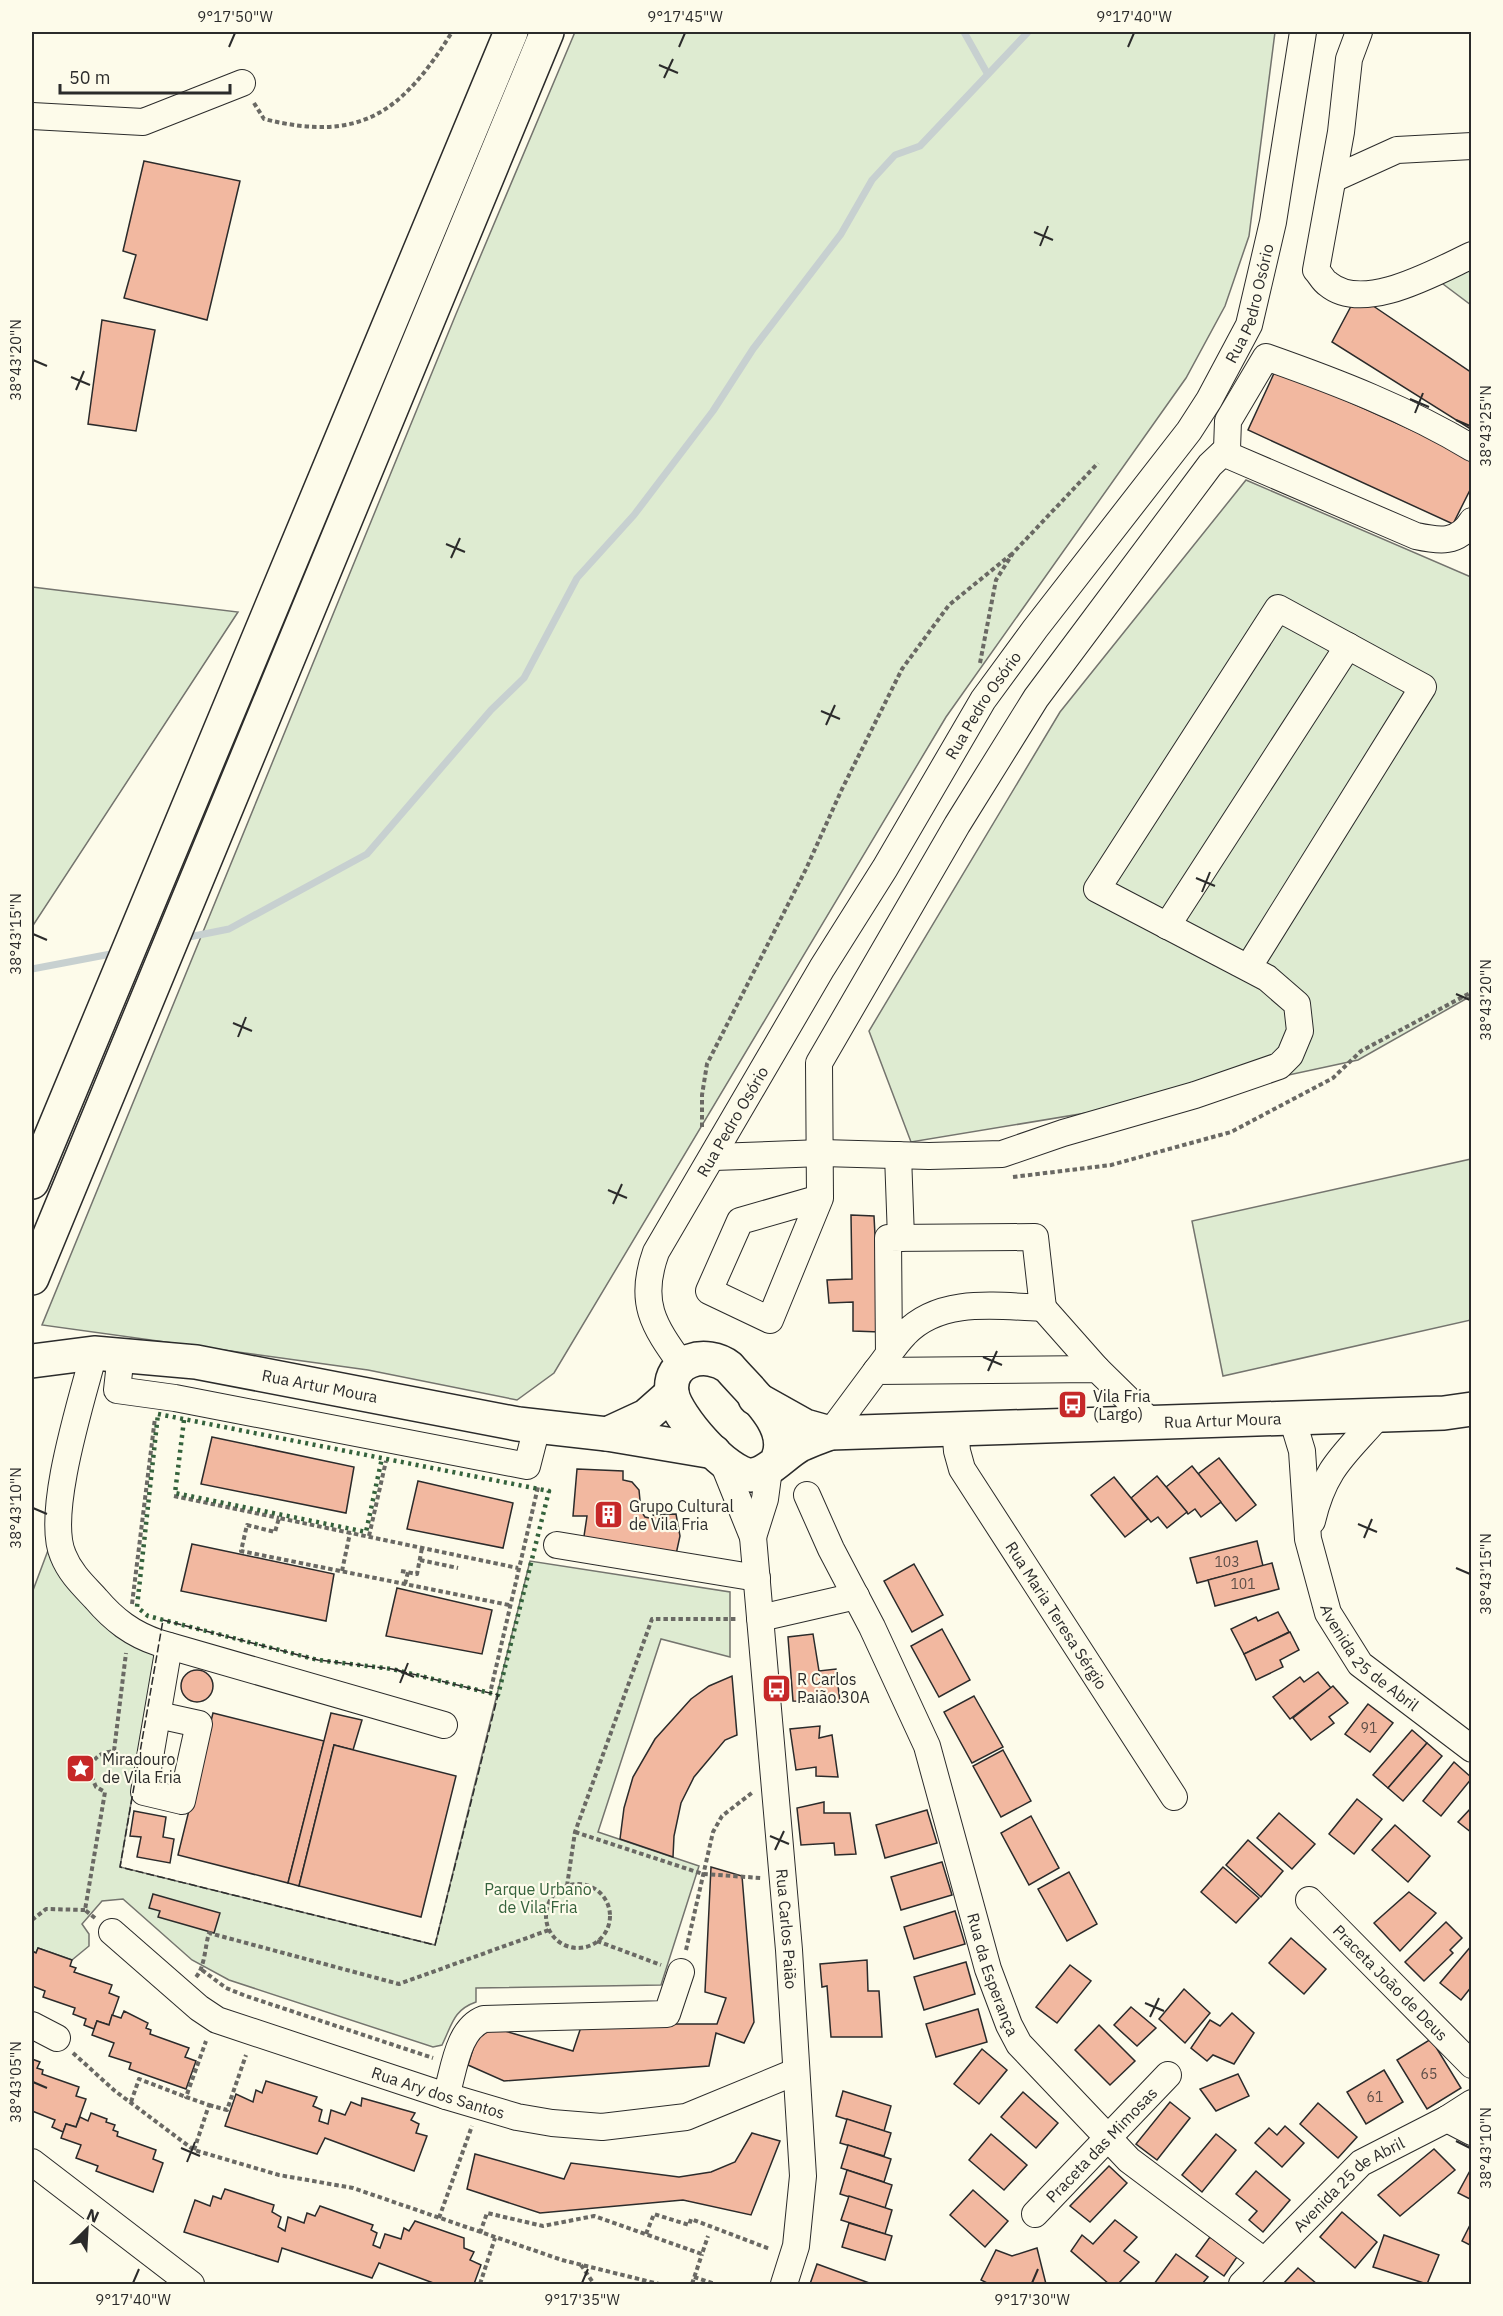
<svg xmlns="http://www.w3.org/2000/svg" width="1503" height="2316" font-family="'IBM Plex Sans',sans-serif">
<style>
.green{fill:#deebd1;stroke:#74746e;stroke-width:1.5}
.lines{fill:none;stroke-linecap:round;stroke-linejoin:round}
.stream{stroke:#c7d0d0;stroke-width:7}
.building{fill:#f2b8a0;stroke:#2b2b2b;stroke-width:1.5}
.minor-casing{stroke:#2b2b2b;stroke-width:28}
.major-casing{stroke:#2b2b2b;stroke-width:36}
.path{stroke:#6a6964;stroke-width:4;stroke-dasharray:4.5 3;stroke-linecap:butt}
.minor{stroke:#fdfbea;stroke-width:26}
.major{stroke:#fdfbea;stroke-width:33}
.hedge{stroke:#34623c;stroke-width:4.5;stroke-dasharray:3 4.5;stroke-linecap:butt}
.fence{stroke:#2b2b2b;stroke-width:1.5;stroke-dasharray:8 3;stroke-linecap:butt}
.ticks{fill:none;stroke:#2b2b2b;stroke-width:2}
.labels{text-anchor:middle;dominant-baseline:central;stroke-width:4.5;stroke-linejoin:round;paint-order:stroke}
.number-label{font-size:14px;fill:#5d4e48}
.street-label{font-size:16px;fill:#2b2b2b;stroke:#fdfbea}
.poi-label{font-size:16px;fill:#2b2b2b;stroke:#fdfbea;text-anchor:start}
.park-label{font-size:16px;fill:#34623c;stroke:#fdfbea}
.neatline{fill:none;stroke:#2b2b2b;stroke-width:2}
.ticks-label{font-size:15px;text-anchor:middle;fill:#2b2b2b}
</style>
<rect width="100%" height="100%" fill="#fdfbea"/>
<g class="green">
<path d="M575,32h700l-26,204 -24,70 -39,72 -240,339 -392,656 -37,27 -149,-30 -326,-45 414,-1011z"/>
<path d="M1471,262v43l-36,-27z"/>
<path d="M1246,480l225,97v419l-113,64 -163,35 -284,47 -42,-111 191,-319z"/>
<path d="M32,587l206,25 -206,315z"/>
<path d="M1471,1159v161l-248,56 -31,-155z"/>
<path d="M50,1545l107,107 -37,215 315,78 95,-384 200,31v65l-69,-18 -63,193 101,34 -38,119 -185,3v14c-23,8 -24,23 -34,43l-9,2 -204,-67 -37,-20 -69,-61 -21,2 -20,23 7,10v12l-17,14 -34,-12 -2,5 -4,-2v-358z"/>
</g>
<g class="lines">
<g class="stream">
<path d="M964,32l23,41"/>
<path d="M184,938l45,-9 138,-75 124,-144 33,-32 53,-100 57,-63 79,-104 40,-62 88,-115 31,-54 23,-25 25,-9 108,-114"/>
<path d="M32,969l84,-16"/>
</g>
</g>
<g class="building">
<path d="M144,161l96,20 -33,139 -83,-22 12,-43 -13,-4z"/>
<path d="M1357,295l115,78v57l-140,-88z"/>
<path d="M102,320l53,10 -19,101 -48,-7z"/>
<path d="M1276,369l196,88v29l-19,38 -205,-94z"/>
<path d="M851,1215l23,1 6,116 -27,-1v-29l-24,1 -2,-23 25,-1z"/>
<path d="M212,1437l142,30 -8,46 -145,-29z"/>
<path d="M1219,1458l37,47 -20,16 -38,-47z"/>
<path d="M1192,1466l29,36 -20,15 -6,-8 -7,5 -22,-27z"/>
<path d="M577,1469l46,2v9l9,2 7,8 2,21 4,6 9,2 -1,-4 23,-1 4,22 -5,23 -92,-16 4,-27h-14z"/>
<path d="M1157,1476l30,36 -20,16 -9,-11 -7,5 -20,-24z"/>
<path d="M1114,1477l34,42 -23,18 -34,-42z"/>
<path d="M418,1481l95,22 -10,45 -96,-19z"/>
<path d="M1257,1541l6,25 -66,17 -7,-25z"/>
<path d="M192,1544l142,30 -8,47 -145,-30z"/>
<path d="M1272,1563l7,26 -64,17 -7,-26z"/>
<path d="M914,1564l29,51 -31,17 -28,-51z"/>
<path d="M397,1588l95,22 -10,44 -96,-18z"/>
<path d="M1278,1612l11,20 -45,22 -13,-25 25,-12 2,4z"/>
<path d="M942,1629l28,51 -31,17 -28,-51z"/>
<path d="M1290,1632l9,18 -19,10 3,7 -27,13 -12,-26z"/>
<path d="M813,1634l6,37 17,-2 4,33 -47,-1 -5,-64z"/>
<circle cx="197" cy="1686" r="16"/>
<path d="M1318,1672l13,16 -41,31 -17,-22 27,-20 4,5z"/>
<path d="M732,1676l5,59 -12,5 -31,37 -13,26 -7,33 -1,21 -53,-18 4,-31 9,-31 22,-38 36,-40 18,-13z"/>
<path d="M1333,1686l15,17 -19,14 5,6 -23,17 -18,-22z"/>
<path d="M974,1696l29,51 -31,16 -28,-51z"/>
<path d="M1368,1704l25,19 -23,29 -25,-18z"/>
<path d="M213,1713l111,28 -36,142 -110,-28z"/>
<path d="M331,1713l31,7 -9,30 -19,-5 -35,141 -11,-3z"/>
<path d="M820,1726l-1,12 13,-3 6,42 -22,-1v-9l-20,3 -6,-41z"/>
<path d="M1412,1730l15,13 -39,45 -15,-13z"/>
<path d="M1427,1743l15,13 -39,45 -15,-13z"/>
<path d="M334,1745l122,31 -35,141 -122,-31z"/>
<path d="M1003,1750l28,51 -30,16 -28,-51z"/>
<path d="M1454,1762l18,16 -31,38 -18,-15z"/>
<path d="M1357,1799l25,20 -28,35 -25,-20z"/>
<path d="M824,1802v11h26l6,41 -21,1 -1,-12 -33,2 -4,-37z"/>
<path d="M1472,1807v26l-14,-11z"/>
<path d="M927,1810l10,33 -52,15 -9,-33z"/>
<path d="M134,1811l32,6 -3,20 11,2 -4,24 -33,-6 4,-20 -11,-1z"/>
<path d="M1279,1813l36,31 -23,25 -35,-31z"/>
<path d="M1031,1816l28,52 -30,17 -28,-52z"/>
<path d="M1395,1825l35,31 -22,26 -36,-32z"/>
<path d="M1248,1840l35,31 -22,26 -35,-32z"/>
<path d="M942,1862l10,33 -51,15 -10,-33z"/>
<path d="M711,1867l31,9 12,146 -10,21 -28,-10 -7,33 -205,15 -36,-16 13,-41 92,27 9,-27h135l9,-26 -21,-6z"/>
<path d="M1223,1867l36,31 -23,25 -35,-31z"/>
<path d="M1069,1872l28,52 -30,17 -29,-52z"/>
<path d="M1409,1892l27,21 -36,38 -26,-28z"/>
<path d="M153,1894l67,19 -6,20 -56,-16 2,-6 -11,-3z"/>
<path d="M955,1911l10,33 -51,15 -10,-32z"/>
<path d="M1446,1922l16,16 -12,12 3,3 -29,28 -19,-19z"/>
<path d="M1291,1938l35,31 -22,25 -35,-31z"/>
<path d="M1472,1945v41l-11,14 -21,-17z"/>
<path d="M38,1948l34,12 -2,6 6,2 -2,4 38,13 -3,8 10,4 -10,28 -12,-4 -3,8 -10,-4 2,-6 -13,-5 2,-6 -32,-11 2,-6 -13,-5v-35l4,2z"/>
<path d="M867,1960l1,31h11l3,46h-51l-4,-51 -5,1 -2,-23z"/>
<path d="M966,1962l9,32 -51,16 -10,-33z"/>
<path d="M1070,1965l21,16 -34,42 -21,-16z"/>
<path d="M1184,1989l26,24 -25,30 -26,-24z"/>
<path d="M1131,2007l25,21 -19,18 -23,-21z"/>
<path d="M978,2009l9,33 -51,15 -10,-33z"/>
<path d="M124,2011l24,12 -2,5 5,2 -1,4 39,14 -4,9 11,4 -10,28 -57,-20 2,-6 -22,-7 5,-13 -22,-8 5,-14 12,4 3,-10 9,3z"/>
<path d="M1232,2013l22,20 -20,31 -21,-9 -6,6 -16,-13 19,-28 10,6z"/>
<path d="M1099,2025l36,36 -25,24 -35,-35z"/>
<path d="M1431,2039l30,49 -34,21 -30,-49z"/>
<path d="M982,2049l25,21 -28,34 -25,-20z"/>
<path d="M32,2059l8,3 -3,6 6,2 -1,4 37,13 -3,9 10,3 -10,28 -10,-3 -3,8 -11,-5 3,-7 -23,-9z"/>
<path d="M1384,2070l19,32 -37,22 -19,-32z"/>
<path d="M1238,2074l11,22 -33,15 -16,-22z"/>
<path d="M266,2081l51,16 -4,9 9,4 -3,11 9,3 3,-14 14,5 6,-13 10,4 1,-8 53,15 -4,7 8,4 -3,9 11,3 -13,35 -89,-33 -8,16 -92,-28 11,-32 17,8 3,-12 6,3z"/>
<path d="M843,2091l48,15 -7,25 -48,-15z"/>
<path d="M1023,2092l35,31 -22,25 -35,-31z"/>
<path d="M1170,2102l20,16 -33,42 -21,-16z"/>
<path d="M1318,2103l39,34 -19,21 -38,-34z"/>
<path d="M91,2113l16,6 -1,3 9,3 -2,5 5,2 -1,4 39,14 -3,9 10,4 -10,29 -57,-21 2,-5 -22,-8 5,-13 -20,-7 5,-14 10,3 4,-10 8,4z"/>
<path d="M847,2119l44,14 -7,23 -44,-13z"/>
<path d="M1285,2126l19,17 -22,24 -27,-24 14,-15 8,7z"/>
<path d="M752,2133l28,8 -29,74 -68,-15 -143,13 -73,-24 8,-35 89,25 7,-16 108,14 32,-5 24,-10z"/>
<path d="M991,2134l36,31 -23,25 -35,-30z"/>
<path d="M1216,2134l20,16 -34,42 -20,-17z"/>
<path d="M848,2145l43,14 -7,23 -43,-14z"/>
<path d="M1434,2149l21,21 -55,46 -22,-21z"/>
<path d="M1109,2166l18,17 -37,39 -20,-16z"/>
<path d="M1472,2167v33l-14,-7z"/>
<path d="M847,2170l45,15 -7,23 -45,-14z"/>
<path d="M1256,2171l34,29 -27,32 -14,-12 8,-9 -21,-17z"/>
<path d="M225,2189l49,16 -2,7 9,5 -3,10 7,4 3,-14 16,6 3,-10 8,3 5,-10 53,19 -2,5 6,3 -4,12 7,3 5,-14 16,5 3,-11 5,3 6,-10 49,17v10l10,4 -4,8 11,5 -7,19h-38l-57,-21 -7,15 -90,-30 -4,14 -94,-30 11,-32 15,6 3,-10 8,3z"/>
<path d="M973,2190l35,31 -23,26 -35,-32z"/>
<path d="M849,2196l43,14 -7,24 -44,-14z"/>
<path d="M1342,2212l35,30 -22,26 -35,-31z"/>
<path d="M1115,2220l22,17 -13,14 15,11 -21,22h-9l-38,-33 11,-16 11,9z"/>
<path d="M1472,2221v25l-10,-5z"/>
<path d="M849,2223l43,13 -7,24 -43,-13z"/>
<path d="M1384,2235l55,20 -12,29 -54,-17z"/>
<path d="M1210,2237l27,20 -13,19 -28,-20z"/>
<path d="M1037,2248l9,36h-57l-8,-4 15,-30 16,6z"/>
<path d="M1176,2254l32,23 -6,7h-48z"/>
<path d="M817,2264l55,20h-62z"/>
<path d="M1298,2268l19,16h-34z"/>
</g>
<g class="lines">
<defs>
<g id="minor">
<path d="M1359,32l-10,27 -8,73 -25,138c4,4 7,11 12,14 36,30 109,-13 144,-29"/>
<path d="M32,116l111,6 99,-39"/>
<path d="M1333,179l64,-29 75,-4"/>
<path d="M1223,453l193,83c23,5 42,8 56,-15"/>
<path d="M1167,926l181,-280"/>
<path d="M898,1155l3,83"/>
<path d="M714,1157l108,-4 107,3 73,-2 61,-21 132,-38 84,-29 11,-11 10,-24 -3,-27 -30,-26 -19,-10 -151,-79 181,-281 145,79 -175,281"/>
<path d="M820,1198l-50,122 -61,-29 31,-70 80,-23 -1,-135 138,-238 79,-127 174,-233 17,-16 1,-28 38,-64c71,25 141,52 206,91"/>
<path d="M1043,1308l54,61"/>
<path d="M94,1353c-12,46 -49,161 -31,202 7,18 20,30 33,44 18,21 36,35 63,44l285,82"/>
<path d="M121,1354l-4,36 58,8 352,68 10,-39"/>
<path id="s1" d="M682,1365c-29,-40 -44,-63 -26,-113l166,-284 63,-100 98,-168 52,-71 154,-198 20,-31 40,-75 24,-103 30,-190"/>
<path d="M876,1371c10,-12 18,-26 29,-37 35,-37 92,-28 138,-26l-8,-71 -147,1 1,117"/>
<path id="s2" d="M1292,1418l10,33 6,88 20,74 32,51 112,85"/>
<path id="s3" d="M955,1428l2,23 5,18 212,328"/>
<path d="M830,1433l46,-62 221,-2 53,52"/>
<path id="s4" d="M724,1465l29,72 36,413 14,226 -7,70 -12,38"/>
<path id="s5" d="M807,1495l24,54 41,78 55,119 61,223 21,56 10,19 110,116 135,101"/>
<path d="M1312,1521c13,-55 34,-67 68,-107"/>
<path d="M753,1537l12,-38 4,-30"/>
<path d="M557,1545l200,33"/>
<path d="M760,1618l96,-22"/>
<path d="M158,1715l41,9 -17,77 -38,-9 25,-146"/>
<path id="s6" d="M1309,1900l163,165"/>
<path id="s7" d="M112,1932l87,76 18,12 229,76 71,21 35,6 50,4 84,-10 109,-45"/>
<path d="M32,2025l25,13"/>
<path d="M446,2096c8,-25 11,-67 38,-77l183,-5 14,-42"/>
<path d="M1447,2119l25,13"/>
<path d="M32,2162l159,122"/>
<path id="s8" d="M1035,2214l133,-139"/>
<path id="s9" d="M1242,2284l119,-121 86,-44 25,-16"/>
</g>
<g id="major">
<path d="M32,1182l479,-1150"/>
<path d="M32,1278l515,-1246"/>
<path id="s10" d="M32,1361l62,-8 102,9 322,62 89,10 107,18"/>
<path id="s11" d="M755,1398l50,28 25,7 614,-20 28,-4"/>
<path d="M607,1434l39,-18 26,-23"/>
<path d="M778,1458c14,-33 -29,-67 -49,-91 -22,-17 -62,-8 -57,26 3,22 56,83 79,82 16,0 34,-22 49,-30 10,-5 20,-8 30,-12"/>
</g>
</defs>
<use href="#minor" class="minor-casing"/>
<use href="#major" class="major-casing"/>
<g class="path">
<path d="M254,103l10,16c96,24 138,-6 188,-87"/>
<path d="M980,663l16,-83 17,-27 85,-90"/>
<path d="M702,1127v-32l5,-31 99,-195 36,-80 60,-120 47,-64 64,-52"/>
<path d="M1013,1177l98,-12 120,-33 102,-54 28,-27 111,-59"/>
<path d="M174,1496l105,22"/>
<path d="M369,1536l17,-75"/>
<path d="M420,1560l38,8"/>
<path d="M342,1571l8,-38"/>
<path d="M401,1571l16,3 5,-26"/>
<path d="M405,1584l3,-12"/>
<path d="M132,1604l23,-186"/>
<path d="M509,1605l-268,-54 6,-26 28,7 4,-14 239,50"/>
<path d="M491,1689l47,-202"/>
<path d="M575,1832l128,42 58,4"/>
<circle cx="578" cy="1916" r="32"/>
<path d="M567,1886l8,-54 77,-213h85"/>
<path d="M95,1918l-10,-8 20,-118 -9,-5 -7,-16c5,-14 10,-18 25,-20l12,-98"/>
<path d="M32,1920l14,-11 39,1"/>
<path d="M597,1941l64,24"/>
<path d="M686,1950l27,-118 9,-16 31,-24"/>
<path d="M202,1970l24,18 20,8 187,62"/>
<path d="M196,1977c9,-10 9,-31 13,-44l190,51 150,-54"/>
<path d="M73,2053l42,38 79,59 85,25 74,13 209,72 97,24"/>
<path d="M131,2102l8,-23 47,18"/>
<path d="M209,2105l18,5 19,-55"/>
<path d="M194,2150l15,-45 -23,-8 20,-56"/>
<path d="M439,2218l33,-92"/>
<path d="M480,2233l7,-20 56,13 51,-10 108,38 6,-18"/>
<path d="M646,2234l8,-20 35,11 2,-6 79,30"/>
<path d="M581,2265l13,19"/>
<path d="M694,2277l21,7"/>
<path d="M480,2284l15,-46"/>
<path d="M692,2284l10,-30"/>
</g>
<use href="#minor" class="minor"/>
<use href="#major" class="major"/>
<g class="hedge">
<path d="M158,1414l391,77 -51,204 -106,-26 -74,-9 -170,-44 -11,-9z"/>
<path d="M184,1420l-9,73 191,39 16,-74"/>
</g>
<path class="fence" d="M163,1620l155,40 74,9 106,26 -63,250 -315,-78z"/>
</g>
<path class="ticks" d="M229,47l6,-14M679,47l6,-14M1128,47l6,-14M659,65l19,8M664,78l9,-19M1034,232l19,8M1040,246l8,-20M33,360l14,6M71,377l19,8M76,390l8,-19M1410,399l19,8M1415,413l8,-20M1456,420l14,6M446,544l19,8M451,558l9,-20M821,711l19,8M826,725l9,-20M1196,878l19,8M1202,892l8,-20M33,934l14,6M1456,994l14,6M233,1023l19,8M238,1037l8,-20M608,1190l19,8M613,1204l9,-20M983,1357l19,8M988,1371l9,-20M33,1508l14,6M1358,1524l19,8M1364,1538l8,-19M1456,1568l14,6M395,1669l19,8M400,1683l8,-20M770,1836l19,8M775,1850l9,-19M1145,2003l19,8M1150,2017l9,-19M33,2082l14,6M1456,2141l14,7M181,2148l19,8M187,2162l8,-20M133,2283l6,-14M582,2283l6,-14M1032,2283l6,-14"/>
<defs>
<symbol id="bus-square" viewBox="-11 -11 22 22"><rect x="-9" y="-9" width="18" height="18" rx="4" fill="#c62828" stroke="#fdfbea"/><path d="M-5-6H5V4H4V6H2V4H-2V6H-4V4H-5ZM-3.5-4V0h7V-4ZM-3.5 1.2v1.5H-2V1.2ZM2 1.2v1.5H3.5V1.2Z" fill="#fff"/></symbol>
<symbol id="building-square" viewBox="-11 -11 22 22"><rect x="-9" y="-9" width="18" height="18" rx="4" fill="#c62828" stroke="#fdfbea"/><path d="M-4-6H4V6H1V3H-1V6H-4ZM-2.5-4.3h1.7v1.8h-1.7ZM.8-4.3h1.7v1.8H.8ZM-2.5-1h1.7V.8h-1.7ZM.8-1h1.7V.8H.8Z" fill="#fff"/></symbol>
<symbol id="sight-square" viewBox="-11 -11 22 22"><rect x="-9" y="-9" width="18" height="18" rx="4" fill="#c62828" stroke="#fdfbea"/><path d="M0-6L1.8-2.2L6-1.7L2.9 1.2L3.7 5.4L0 3.3L-3.7 5.4L-2.9 1.2L-6-1.7L-1.8-2.2Z" fill="#fff"/></symbol>
</defs>
<g fill-rule="evenodd">
<use href="#bus-square" x="1056" y="1388" width="33" height="33"/>
<use href="#building-square" x="592" y="1498" width="33" height="33"/>
<use href="#bus-square" x="760" y="1672" width="33" height="33"/>
<use href="#sight-square" x="64" y="1752" width="33" height="33"/>
</g>
<g class="labels">
<g class="number-label">
<text x="1227" y="1562">103</text>
<text x="1243" y="1584">101</text>
<text x="1369" y="1728">91</text>
<text x="1429" y="2074">65</text>
<text x="1375" y="2097">61</text>
</g>
<g class="street-label">
<text stroke="none"><textPath href="#s1" startOffset="1246">Rua Pedro Osório</textPath></text>
<text stroke="none"><textPath href="#s1" startOffset="760">Rua Pedro Osório</textPath></text>
<text stroke="none"><textPath href="#s1" startOffset="274">Rua Pedro Osório</textPath></text>
<text stroke="none"><textPath href="#s10" startOffset="291">Rua Artur Moura</textPath></text>
<text stroke="none"><textPath href="#s11" startOffset="476">Rua Artur Moura</textPath></text>
<text stroke="none"><textPath href="#s3" startOffset="216">Rua Maria Teresa Sérgio</textPath></text>
<text stroke="none"><textPath href="#s2" startOffset="261">Avenida 25 de Abril</textPath></text>
<text stroke="none"><textPath href="#s4" startOffset="471">Rua Carlos Paião</textPath></text>
<text stroke="none"><textPath href="#s5" startOffset="516">Rua da Esperança</textPath></text>
<text stroke="none"><textPath href="#s6" startOffset="116">Praceta João de Deus</textPath></text>
<text stroke="none"><textPath href="#s7" startOffset="370">Rua Ary dos Santos</textPath></text>
<text stroke="none"><textPath href="#s8" startOffset="96">Praceta das Mimosas</textPath></text>
<text stroke="none"><textPath href="#s9" startOffset="147">Avenida 25 de Abril</textPath></text>
</g>
<g class="poi-label">
<text x="1093" y="1396">Vila Fria<tspan x="1093" dy="18">(Largo)</tspan></text>
<text x="629" y="1506">Grupo Cultural<tspan x="629" dy="18">de Vila Fria</tspan></text>
<text x="797" y="1679">R Carlos<tspan x="797" dy="18">Paião 30A</tspan></text>
<text x="102" y="1759">Miradouro<tspan x="102" dy="18">de Vila Fria</tspan></text>
</g>
<g class="park-label">
<text x="538" y="1889">Parque Urbano<tspan x="538" dy="18">de Vila Fria</tspan></text>
</g>
</g>
<rect width="1503" height="2316" fill="none" stroke="#fdfbea" stroke-width="66"/>
<g transform="translate(87 2229) rotate(24)" stroke="#fdfbea" stroke-width="4.5" paint-order="stroke">
<path d="M0-4.5L10 22L0 15L-10 22Z" fill="#2b2b2b"/>
<text y="-9" font-size="16" font-weight="bold" text-anchor="middle" fill="#2b2b2b">N</text>
</g>
<path d="M60 84v9h170v-9" fill="none" stroke="#2b2b2b" stroke-width="3"/>
<text x="69" y="84" font-size="18" fill="#2b2b2b" stroke="#fdfbea" stroke-width="4.5" paint-order="stroke">50 m</text>
<rect x="33" y="33" width="1437" height="2250" class="neatline"/>
<g class="ticks-label">
<text x="235" y="22">9°17'50"W</text>
<text x="685" y="22">9°17'45"W</text>
<text x="1134" y="22">9°17'40"W</text>
<text transform="translate(16 360) rotate(-90)" y="5">38°43'20"N</text>
<text transform="translate(1486 426) rotate(-90)" y="5">38°43'25"N</text>
<text transform="translate(16 934) rotate(-90)" y="5">38°43'15"N</text>
<text transform="translate(1486 1000) rotate(-90)" y="5">38°43'20"N</text>
<text transform="translate(16 1508) rotate(-90)" y="5">38°43'10"N</text>
<text transform="translate(1486 1574) rotate(-90)" y="5">38°43'15"N</text>
<text transform="translate(16 2082) rotate(-90)" y="5">38°43'05"N</text>
<text transform="translate(1486 2148) rotate(-90)" y="5">38°43'10"N</text>
<text x="133" y="2305">9°17'40"W</text>
<text x="582" y="2305">9°17'35"W</text>
<text x="1032" y="2305">9°17'30"W</text>
</g>
</svg>
